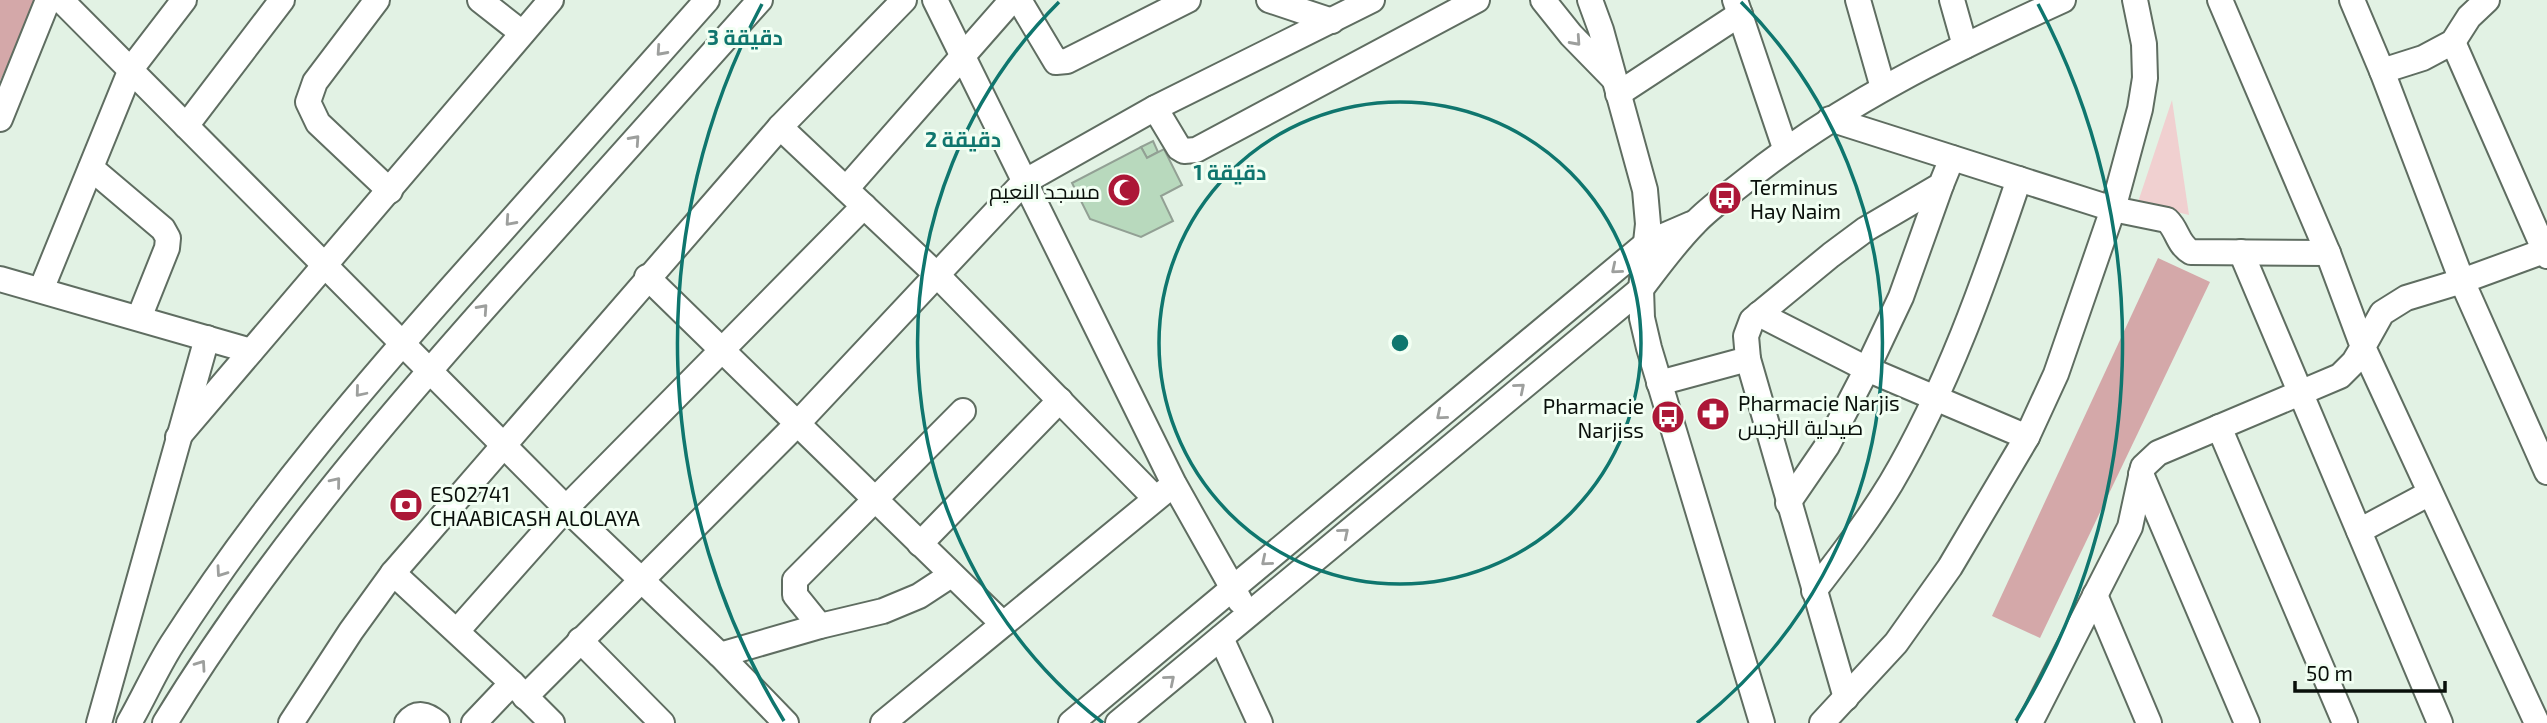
<svg xmlns="http://www.w3.org/2000/svg" width="2547" height="723" font-family="'Exo 2',Cairo,sans-serif">
<style>
.green{fill:#f0d0d0}
.forest{fill:#d4a8a9}
.building{fill:#b8d9bd;stroke:#92a094;stroke-width:2}
.lines{fill:none;stroke-linecap:round;stroke-linejoin:round}
.street-casing{stroke:#5f6d61;stroke-width:28}
.street{stroke:#fff;stroke-width:24}
.oneway{stroke:#9d9f9d}
.ring{fill:none;stroke:#0f766e;stroke-width:3.5}
.labels{text-anchor:middle;dominant-baseline:central;stroke-width:6;stroke-linejoin:round;paint-order:stroke}
.poi-label{font-size:21px;fill:#090f0a;stroke:#f2fff3;text-anchor:start}
.centre{fill:#0f766e;stroke:#f2fff3;stroke-width:3.5}
.ring-label{font-size:21px;text-anchor:middle;font-weight:bold;fill:#0f766e;stroke:#f2fff3;stroke-width:6;stroke-linejoin:round;paint-order:stroke}
</style>
<rect width="100%" height="100%" fill="#e2f2e4"/>
<path class="green" d="M2172,100l17,115 -51,-13z"/>
<g class="forest">
<path d="M0,0h37l-37,81z"/>
<path d="M2158,258l52,24 -170,356 -48,-22z"/>
</g>
<g class="building">
<path d="M1153,141l5,11 -11,6 -6,-11z"/>
<path d="M1141,147l6,11 17,-9 18,36 -21,11 12,25 -32,16 -51,-18 -18,-36z"/>
</g>
<g class="lines">
<defs>
<g id="street">
<path d="M61,0l505,508 154,147 66,68"/>
<path d="M377,0l-62,82 -7,20 10,21 72,68"/>
<path d="M480,0l42,33"/>
<path d="M935,0l239,484 66,117"/>
<path d="M1019,0l37,62 11,-1 121,-61"/>
<path d="M1269,0l63,21"/>
<path d="M1543,0l28,35 42,43"/>
<path d="M1590,0l11,30 44,160 3,34 -7,65 1,29 7,30 113,375"/>
<path d="M1735,0l50,148"/>
<path d="M1858,0l25,88"/>
<path d="M1952,0l13,46"/>
<path d="M2352,0l30,71 80,210 85,191"/>
<path d="M2453,42l94,214"/>
<path d="M2382,71l41,-13 30,-16 16,-25 18,-17"/>
<path d="M1618,94l122,-80"/>
<path d="M1155,108l24,40 5,3 12,-1 281,-150"/>
<path d="M0,119l48,-119"/>
<path d="M1830,119l283,90 54,11c11,10 10,24 24,32l137,1"/>
<path d="M186,126l96,-126"/>
<path d="M780,127l158,149 217,222"/>
<path d="M91,168l72,61 5,9 -1,10 -28,70"/>
<path d="M846,189l166,-189"/>
<path d="M2241,252l199,471"/>
<path d="M647,277l356,347"/>
<path d="M0,279l251,72"/>
<path d="M41,290l90,-221 53,-69"/>
<path d="M1759,314l108,55 160,68"/>
<path d="M1748,359l98,339"/>
<path d="M1659,383l89,-24 -2,-23 6,-16 79,-65 35,-26 75,-44 11,-27"/>
<path d="M2219,427l126,296"/>
<path d="M178,437l373,-437"/>
<path d="M2141,474l106,249"/>
<path d="M1788,503l39,-57 40,-77 34,-72 40,-112"/>
<path d="M2359,531l71,-38"/>
<path d="M920,544l140,-144"/>
<path d="M393,573l119,110 40,40"/>
<path d="M1814,591c27,-35 54,-70 77,-108 56,-95 93,-200 128,-304"/>
<path d="M2095,595l54,128"/>
<path d="M820,626l-25,-31v-15l168,-169"/>
<path d="M457,631l109,-123 298,-302"/>
<path d="M1221,638l39,85"/>
<path d="M580,640l82,83"/>
<path d="M720,655l100,-29 63,-15 36,-15 32,-21"/>
<path d="M525,697l272,-273 227,-242 131,-74 217,-108"/>
<path d="M99,723l108,-385"/>
<path d="M129,723c15,-26 27,-54 43,-79 91,-142 201,-269 313,-394 74,-84 148,-167 222,-250"/>
<path d="M165,723c101,-166 229,-314 358,-458 79,-89 158,-177 237,-265"/>
<path d="M291,723l60,-92 42,-58 387,-446 124,-127"/>
<path d="M407,723c9,-12 20,-9 30,0"/>
<path d="M474,723l38,-40"/>
<path d="M883,723l286,-235"/>
<path d="M1071,723l576,-480 44,-19"/>
<path d="M1118,723l523,-434c17,-22 34,-46 54,-66 14,-15 33,-28 49,-41 96,-78 207,-131 319,-182"/>
<path d="M1822,723l74,-80 54,-76 77,-130 29,-63 57,-165 27,-100 5,-31 -1,-34 -9,-44"/>
<path d="M2030,723l100,-196 13,-60 15,-14 182,-77 14,-14 9,-15 -35,-94 -108,-253"/>
<path d="M2537,723l-174,-376 19,-34 24,-15 56,-17 85,-31"/>
</g>
</defs>
<use href="#street" class="street-casing"/>
<use href="#street" class="street"/>
</g>
<defs><path id="oneway-chevron" d="M-2-3.5L2.5 0L-2 3.5" fill="none" stroke-width="1.6" stroke-linecap="round" stroke-linejoin="round" transform="scale(1.75)"/></defs>
<g class="oneway">
<use href="#oneway-chevron" transform="translate(1576 41) rotate(48)"/>
<use href="#oneway-chevron" transform="translate(661 51) rotate(132)"/>
<use href="#oneway-chevron" transform="translate(635 140) rotate(-48)"/>
<use href="#oneway-chevron" transform="translate(510 221) rotate(132)"/>
<use href="#oneway-chevron" transform="translate(1616 269) rotate(140)"/>
<use href="#oneway-chevron" transform="translate(483 309) rotate(-48)"/>
<use href="#oneway-chevron" transform="translate(1520 388) rotate(-40)"/>
<use href="#oneway-chevron" transform="translate(360 392) rotate(130)"/>
<use href="#oneway-chevron" transform="translate(1441 415) rotate(140)"/>
<use href="#oneway-chevron" transform="translate(336 482) rotate(-51)"/>
<use href="#oneway-chevron" transform="translate(1344 533) rotate(-40)"/>
<use href="#oneway-chevron" transform="translate(1266 561) rotate(140)"/>
<use href="#oneway-chevron" transform="translate(221 572) rotate(125)"/>
<use href="#oneway-chevron" transform="translate(201 665) rotate(-55)"/>
<use href="#oneway-chevron" transform="translate(1170 680) rotate(-40)"/>
</g>
<g class="ring">
<circle cx="1400" cy="343" r="241"/>
<path d="M1103 723A482 482 0 0 1 1059 2M1741 2A482 482 0 0 1 1697 723"/>
<path d="M784 721A723 723 0 0 1 762 4M2038 4A723 723 0 0 1 2016 721"/>
</g>
<defs>
<symbol id="mosque-disc" viewBox="-11 -11 22 22"><circle r="9.5" fill="#ac1737" stroke="#f2fff3"/><path d="M3.5-4.9A6 6 0 1 0 3.5 4.9A5 5 0 1 1 3.5-4.9Z" fill="#fff"/></symbol>
<symbol id="bus-disc" viewBox="-11 -11 22 22"><circle r="9.5" fill="#ac1737" stroke="#f2fff3"/><path d="M-5-6H5V4H4V6H2V4H-2V6H-4V4H-5ZM-3.5-4V0h7V-4ZM-3.5 1.2v1.5H-2V1.2ZM2 1.2v1.5H3.5V1.2Z" fill="#fff"/></symbol>
<symbol id="pharmacy-disc" viewBox="-11 -11 22 22"><circle r="9.5" fill="#ac1737" stroke="#f2fff3"/><path d="M-2-6h4v4h4v4h-4v4h-4v-4h-4v-4h4Z" fill="#fff"/></symbol>
<symbol id="bank-disc" viewBox="-11 -11 22 22"><circle r="9.5" fill="#ac1737" stroke="#f2fff3"/><path d="M-6-4H6V4H-6ZM0-2.3a2.3 2.3 0 1 0 0 4.6a2.3 2.3 0 1 0 0-4.6Z" fill="#fff"/></symbol>
</defs>
<g fill-rule="evenodd">
<use href="#mosque-disc" x="1105" y="171" width="38" height="38"/>
<use href="#bus-disc" x="1706" y="179" width="38" height="38"/>
<use href="#pharmacy-disc" x="1694" y="395" width="38" height="38"/>
<use href="#bus-disc" x="1649" y="398" width="38" height="38"/>
<use href="#bank-disc" x="387" y="486" width="38" height="38"/>
</g>
<g class="labels">
<g class="poi-label">
<text x="1750" y="186">Terminus<tspan x="1750" dy="24">Hay Naim</tspan></text>
<text x="1100" y="190" text-anchor="end">مسجد النعيم</text>
<text x="1738" y="402">Pharmacie Narjis<tspan x="1738" dy="24">صيدلية النرجس</tspan></text>
<text x="1644" y="405" text-anchor="end">Pharmacie<tspan x="1644" dy="24">Narjiss</tspan></text>
<text x="430" y="493">ES02741<tspan x="430" dy="24">CHAABICASH ALOLAYA</tspan></text>
</g>
</g>
<circle cx="1400" cy="343" r="10" class="centre"/>
<g class="ring-label">
<text x="745" y="45">3 دقيقة</text>
<text x="963" y="147">2 دقيقة</text>
<text x="1230" y="180">1 دقيقة</text>
</g>
<path d="M2295 681v10h150v-10" fill="none" stroke="#090f0a" stroke-width="3.5"/>
<text x="2306" y="681" font-size="21" fill="#090f0a" stroke="#f2fff3" stroke-width="5" paint-order="stroke">50 m</text>
</svg>
